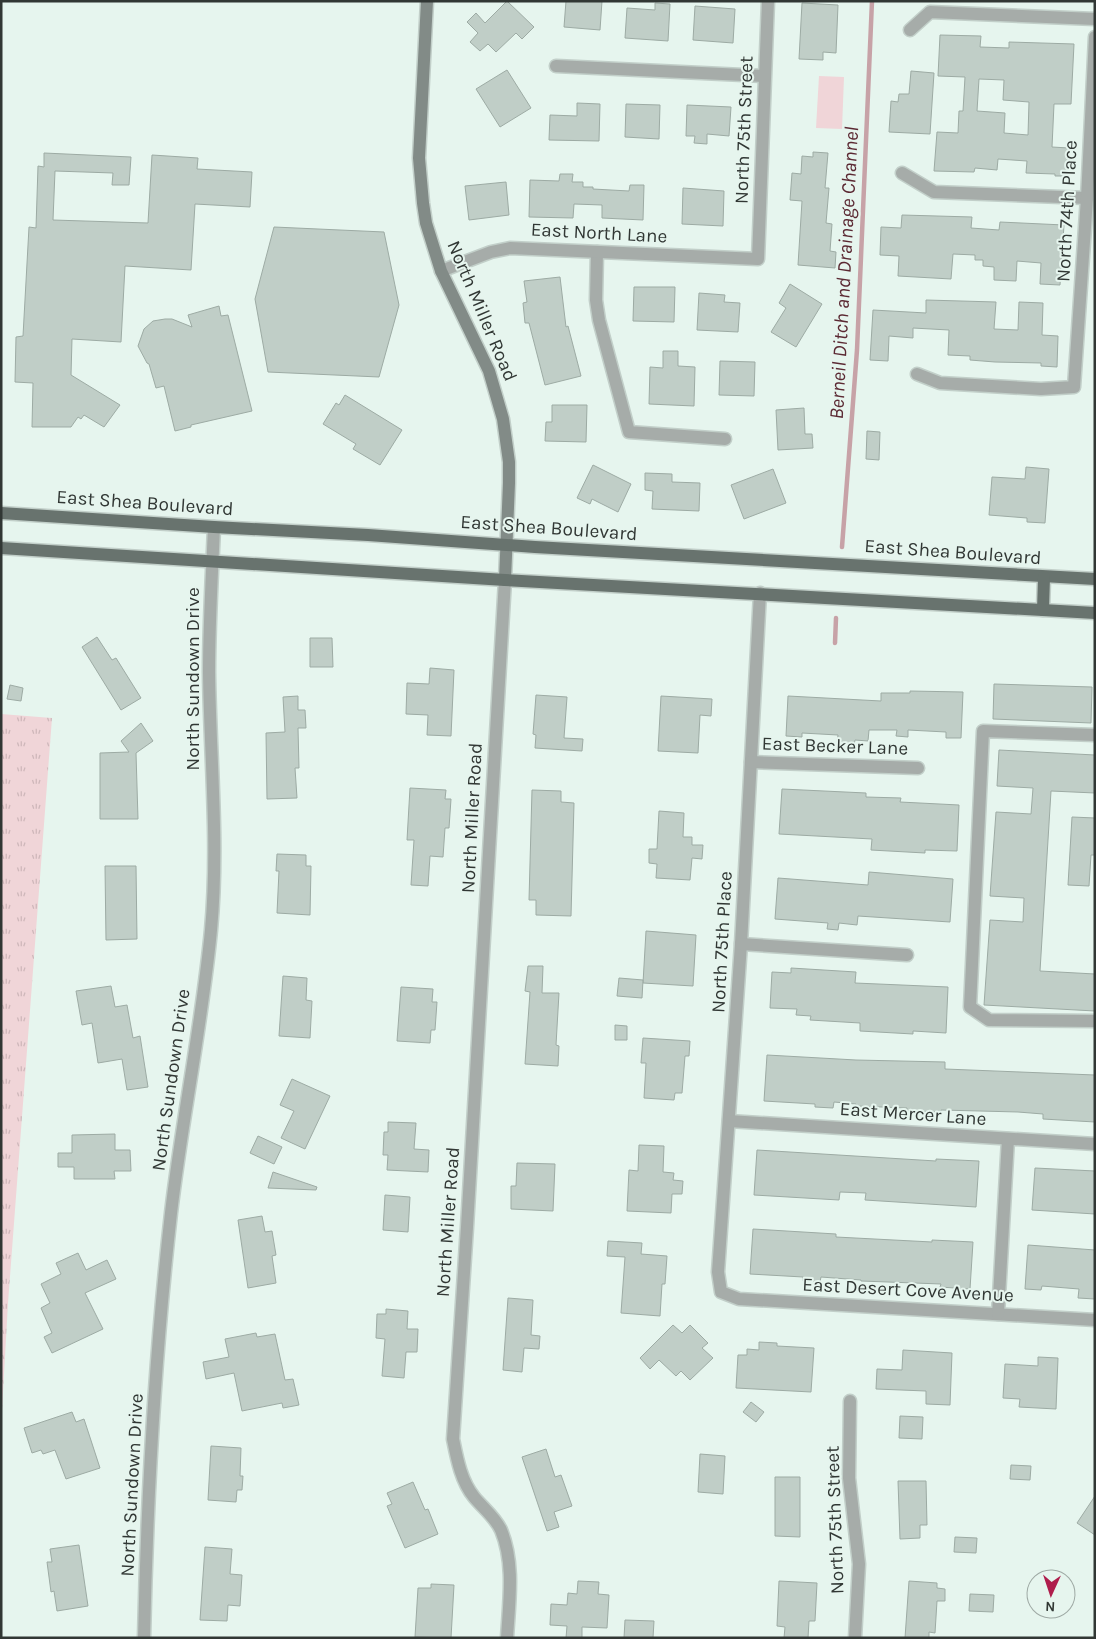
<svg xmlns="http://www.w3.org/2000/svg" width="1096" height="1639" font-family="Karla,sans-serif">
<style>
.grass{fill:url(#grass-tufts)}
.pitch{fill:#f0d5d8}
.lines{fill:none;stroke-linecap:round;stroke-linejoin:round}
.stream{stroke:#c7a2a7;stroke-width:4.5}
.building{fill:#c0cec7;stroke:#9daba4;fill-rule:evenodd}
.street-casing{stroke:#c2cfc9;stroke-width:15}
.secondary-casing{stroke:#c2cfc9;stroke-width:15}
.primary-casing{stroke:#c2cfc9;stroke-width:15}
.street{stroke:#a6aca9;stroke-width:12}
.secondary{stroke:#828b87;stroke-width:12}
.primary{stroke:#68736e;stroke-width:12}
.labels{text-anchor:middle;dominant-baseline:central;stroke-width:4;stroke-linejoin:round;paint-order:stroke}
.street-label{font-size:19px;fill:#313734;stroke:#e6f5ee}
.water-label{font-size:20px;font-style:italic;fill:#5b2933;stroke:#e6f5ee}
</style>
<defs>
<pattern id="grass-tufts" width="24" height="20" patternUnits="userSpaceOnUse" patternTransform="scale(1.25)"><rect width="24" height="20" fill="#f0d5d8"/><path d="M3 7l-1-3M5 7V3M7 7l1-3M15 17l-1-3M17 17v-4M19 17l1-3" fill="none" stroke="#ceb7ba"/></pattern>
</defs>
<rect width="100%" height="100%" fill="#e6f5ee"/>
<path class="grass" d="M1,714l51,4 -44,585 -7,125z"/>
<path class="pitch" d="M819,76l25,1 -2,52 -26,-1z"/>
<g class="lines">
<g class="stream">
<path d="M842,547l15,-197 15,-349"/>
<path d="M835,643l1,-25"/>
</g>
</g>
<g class="building">
<path d="M507,1l27,26 -12,12 -6,-6 -20,19 -8,-8 -8,7 -10,-9 8,-9 -11,-11 9,-9 9,10z"/>
<path d="M566,1h36l-2,29 -36,-3z"/>
<path d="M655,3l15,1 -2,37 -43,-3 2,-30 28,2z"/>
<path d="M802,3l36,2 -2,48 -13,-1v8l-24,-1z"/>
<path d="M695,6l40,3 -2,34 -40,-3z"/>
<path d="M940,35l41,1 -1,11 29,1v-6l65,2 -3,60h-17l-2,43 17,1 -1,28h-13v-2l-29,-1 1,-12 -29,-2 -1,11 -22,-2 -1,4 -40,-1 3,-39 21,1 1,-22h4l2,-34 -27,-1zM979,79l25,1 -1,20 26,2 -1,33 -24,-2 1,-20 -28,-2z"/>
<path d="M507,70l24,38 -31,19 -24,-38z"/>
<path d="M911,71l23,2 -4,61 -41,-2 2,-31 7,1 1,-8h10z"/>
<path d="M577,103l23,1 -1,37 -50,-1 1,-25 27,1z"/>
<path d="M626,104l34,1 -1,34 -34,-2z"/>
<path d="M687,105l44,2 -2,29 -22,-2v10l-13,-1 1,-7h-9z"/>
<path d="M813,152l15,1 -3,35h4l-3,35 6,1 -2,27 6,1 -1,16 -37,-3 4,-64 -12,-1 2,-27 9,1 1,-18 11,1z"/>
<path d="M44,153l87,4 -2,28h-17l1,-12 -58,-2 -2,49 95,3 4,-68 46,3 -1,11 55,3 -2,35 -55,-3 -4,66 -66,-4 -4,76 -49,-3 -1,36 49,30 -16,22 -20,-12 -3,4 -3,-2 -7,10h-39l1,-44 -18,-1 1,-45 7,-1 6,-109 7,1 2,-62 6,1z"/>
<path d="M560,174h13l-1,8h11v5h10v2l36,2 1,-6h14l-1,35 -41,-2v-13l-28,-1 -1,14 -44,-1 1,-37 29,1z"/>
<path d="M506,182l3,33 -40,5 -4,-34z"/>
<path d="M683,188l41,3 -1,35 -41,-2z"/>
<path d="M902,215l70,2 -1,11 28,2 1,-8 64,3 -4,60 -20,-1 1,-21 -24,-2 -1,20 -22,-1v-13l-11,-1v-6h-8v-5l-22,-1 -2,25 -53,-3 1,-20 -19,-1 1,-28 20,1z"/>
<path d="M274,227l110,5 15,73 -20,72 -111,-5 -13,-73z"/>
<path d="M560,277l6,50 2,-1 13,50 -36,9 -16,-62h-4l-2,-20 4,-1 -3,-21z"/>
<path d="M790,284l32,20 -26,43 -25,-15 15,-24 -7,-5z"/>
<path d="M634,287h41l-1,35 -41,-1z"/>
<path d="M699,293l26,2 -1,7 16,1 -2,29 -41,-2z"/>
<path d="M926,300l70,2 -2,27 24,1 1,-28 24,1 -1,32 16,1 -1,31 -16,-1v-3l-46,-1 -25,-2v-4l-22,-1 1,-25 -36,-2v10l-24,-2 -1,25 -18,-1 3,-50 53,3z"/>
<path d="M219,306l2,10 7,-1 24,96 -61,14v2l-16,4 -11,-45 -8,2 -7,-24 -2,-1 -9,-17 6,-17 9,-8 12,-2h7l20,8 -4,-12z"/>
<path d="M663,351h15v15l17,1 -1,39 -45,-2 1,-37 13,1z"/>
<path d="M720,361l35,1 -1,34 -35,-1z"/>
<path d="M345,395l57,35 -22,35 -27,-16 3,-5 -33,-20 13,-21 3,2z"/>
<path d="M552,405h35l-1,37 -41,-1 1,-19h6z"/>
<path d="M804,408l1,26h7l1,14 -35,2 -2,-40z"/>
<path d="M867,431l13,1 -1,28 -13,-1z"/>
<path d="M593,465l38,19 -13,28 -26,-13 -2,5 -13,-6z"/>
<path d="M1026,467l23,2 -4,54 -18,-1v-4l-38,-3 3,-38 33,2z"/>
<path d="M773,469l13,34 -42,16 -13,-34z"/>
<path d="M645,473l27,1v8l28,1 -1,28 -47,-2 1,-18 -8,-1z"/>
<path d="M97,637l15,23 4,-2 25,40 -20,12 -39,-63z"/>
<path d="M310,638h22l1,29h-23z"/>
<path d="M430,668l24,2 -3,66 -24,-1 1,-20 -22,-1 1,-31 22,1z"/>
<path d="M994,684l98,3 -1,36 -98,-4z"/>
<path d="M10,685l13,3 -2,13 -14,-2z"/>
<path d="M910,691l53,1 -2,46h-15v-6l-38,-2v7l-12,-1 1,-6h-28l-1,11 -13,-1 -1,5 -17,-1 1,-9 -36,-2v4l-16,-1 2,-40 93,5v-8h29z"/>
<path d="M536,695l31,2 -3,41 19,1 -1,12 -47,-3 1,-13 -3,-1z"/>
<path d="M298,696v14h7l1,18h-8l1,40h-4l2,30 -30,1 -1,-66 19,-1 -2,-35z"/>
<path d="M661,696l51,3 -1,17 -11,-1 -2,38 -40,-2z"/>
<path d="M141,723l12,18 -17,12 2,66h-38v-66l29,-1 -8,-11z"/>
<path d="M999,750l96,5v38l-44,-2 -11,180 55,3v37l-111,-6 6,-85 33,2 1,-24 -34,-2 6,-84 35,2 2,-26 -36,-2z"/>
<path d="M410,788l36,2 -1,9h6l-2,29h-4l-2,29 -13,-1 -2,30 -17,-1 3,-45h-7z"/>
<path d="M782,789l84,4v4l35,1 -1,4 59,3 -2,46 -32,-1v3l-54,-3 1,-11 -93,-5z"/>
<path d="M532,790l29,1v11l13,1 -3,113 -35,-1v-15h-7z"/>
<path d="M659,811l25,2 -1,24h9v8h11l-1,14 -10,-1 -2,22 -34,-2 1,-14 -8,-1v-14h8z"/>
<path d="M1072,817l23,1v37h-4l-2,31 -21,-1z"/>
<path d="M277,854l29,1v11h5l-1,49 -33,-2 2,-42h-3z"/>
<path d="M105,866h31l1,73 -31,1z"/>
<path d="M869,872l84,7 -3,43 -92,-6 -1,9 -18,-2 -1,7 -11,-1 1,-6 -53,-4 3,-41 90,7z"/>
<path d="M646,931l50,4 -3,51 -50,-3z"/>
<path d="M528,966h15l-1,27h17l-3,52 3,1 -1,20 -33,-2 5,-72 -5,-1z"/>
<path d="M791,968l65,4 -1,11 93,4 -2,46 -33,-2v3l-53,-3v-8l-50,-3 1,-4 -15,-1 1,-6 -27,-1 2,-36 19,1z"/>
<path d="M283,976l24,2 -1,22 6,1 -2,37 -31,-2z"/>
<path d="M619,978l24,2 -1,18 -25,-2z"/>
<path d="M111,986l4,21 12,-2 6,33 7,-2 8,51 -21,3 -5,-31 -24,4 -6,-40 -10,2 -6,-34z"/>
<path d="M401,987l32,2 -1,13h5l-2,28h-4l-1,13 -33,-2z"/>
<path d="M615,1025l12,1v14h-12z"/>
<path d="M643,1038l47,3 -1,15h-4l-3,37h-7l-1,7 -30,-2 2,-35h-5z"/>
<path d="M767,1055l89,5 89,2v7l150,6v47l-52,-3v-5l-25,-2 -77,-2v2l-34,-1v-3l-51,-2v-2l-22,-2 -1,6 -18,-1v-3l-51,-3z"/>
<path d="M292,1079l38,17 -25,53 -24,-11 13,-27 -14,-6z"/>
<path d="M388,1122l28,1 -2,26 15,1 -1,22 -41,-2 1,-15h-5l1,-23h4z"/>
<path d="M115,1134v16h15l1,21h-17l1,8h-41v-12h-16v-14h14v-18z"/>
<path d="M258,1136l24,11 -8,17 -24,-11z"/>
<path d="M639,1145l25,1 -1,26 11,1 -1,7 10,1 -1,13h-10l-1,19 -44,-2 2,-41 9,1z"/>
<path d="M757,1150l179,11v-2l43,2 -3,46 -111,-7 1,-7 -26,-1 -1,8 -85,-5z"/>
<path d="M517,1163l38,1 -2,47 -42,-2v-23h5z"/>
<path d="M1035,1168l60,3v43l-63,-4z"/>
<path d="M273,1172l44,15 -1,3 -48,-2z"/>
<path d="M385,1195l25,2 -2,35 -25,-2z"/>
<path d="M262,1216l3,16 7,-1 4,24 -4,1 4,27 -28,5 -10,-68z"/>
<path d="M753,1229l83,5v3l96,5v-2l41,2 -3,47 -30,-2 1,-3 -80,-3v-1l-40,-3 -1,5 -17,-1v-4l-53,-3z"/>
<path d="M608,1241l34,2 -1,11 26,2 -2,28h-3l-2,32 -39,-3 4,-56 -18,-1z"/>
<path d="M1028,1245l67,5v49l-17,-1 1,-9 -37,-3 -1,4 -16,-1z"/>
<path d="M78,1253l8,17 21,-10 9,19 -31,14 18,36 -51,24 -8,-16 8,-4 -11,-25 9,-5 -9,-19 20,-10 -5,-11z"/>
<path d="M508,1298l25,2 -2,35 9,1 -1,13 -15,-1 -2,24 -19,-2z"/>
<path d="M386,1309l22,2 -1,18h11l-1,23h-11l-2,26 -22,-2 3,-37 -9,-1 1,-24h9z"/>
<path d="M673,1325l9,8 8,-8 18,18 -6,5 11,10 -23,22 -9,-9 -5,5 -17,-16 -9,9 -10,-11z"/>
<path d="M256,1333l1,4 18,-3 10,46 8,-1 6,26 -16,3 -1,-5 -40,8 -8,-38 -28,6 -3,-17 26,-5 -4,-18z"/>
<path d="M759,1342l18,1v3l37,2 -3,44 -75,-4 2,-33h9v-6l12,1z"/>
<path d="M903,1350l49,3 -2,52 -24,-1v-13l-50,-2 1,-20 25,1z"/>
<path d="M1038,1357l20,1 -2,51 -37,-2 1,-8 -17,-1 2,-34 33,2z"/>
<path d="M751,1402l13,10 -8,10 -13,-10z"/>
<path d="M72,1412l4,10 8,-3 16,49 -34,11 -11,-29 -12,4 -2,-4 -9,3 -8,-25z"/>
<path d="M900,1416l23,1 -1,22 -23,-1z"/>
<path d="M211,1446l30,2 -1,28h3l-1,14h-5l-1,12 -28,-2z"/>
<path d="M546,1449l9,28 6,-2 11,31 -18,6 5,15 -12,4 -25,-74z"/>
<path d="M700,1454l25,2 -2,38 -25,-2z"/>
<path d="M1011,1465l20,1 -1,14 -20,-1z"/>
<path d="M775,1477h25v60l-25,-1z"/>
<path d="M898,1481h28l1,44h-7v13l-20,1z"/>
<path d="M413,1482l12,28 3,-1 10,25 -33,14 -18,-42 5,-2 -5,-11z"/>
<path d="M1095,1496v39l-18,-12z"/>
<path d="M955,1537l22,1 -1,15 -22,-1z"/>
<path d="M79,1545l9,61 -31,5 -3,-20 -3,1 -4,-30h5l-2,-13z"/>
<path d="M205,1547l27,2 -2,25 12,1 -2,31 -12,-1 -1,16 -27,-1z"/>
<path d="M578,1581l21,1 -1,12 11,1 -2,33 -25,-1v11h-16l1,-12 -17,-1 1,-21 16,1 1,-12 9,1z"/>
<path d="M779,1581l38,2 -2,38h-6l-1,17h-24l1,-11 -8,-1z"/>
<path d="M909,1581l28,2v5l8,1v12h-8l-2,32 -6,-1v6h-24z"/>
<path d="M431,1584l23,1 -3,53 -36,-1 3,-49h13z"/>
<path d="M970,1594l24,1 -1,17 -24,-1z"/>
<path d="M625,1620l29,1 -1,17h-29z"/>
</g>
<g class="lines">
<defs>
<g id="street">
<path d="M910,30l20,-18 165,7"/>
<path d="M556,66l208,10"/>
<path d="M902,173l32,19 153,6"/>
<path d="M597,252l-1,48 3,20 30,112 96,7"/>
<path d="M441,271l50,-19 19,-4 248,11 10,-258"/>
<path d="M917,374l23,9 101,6 33,-2 13,-189 8,-161"/>
<path d="M505,580l-38,647 -14,212c4,20 8,42 21,58 9,11 21,20 27,33 14,34 8,72 6,108"/>
<path d="M760,593l-19,351 -23,328 3,20 18,7 356,21"/>
<path d="M1095,735l-112,-4 -13,276 19,13 106,1"/>
<path d="M751,762l167,6"/>
<path d="M741,944l166,11"/>
<path d="M729,1121l366,23"/>
<path d="M998,1314l10,-175"/>
<path d="M850,1401l-1,77 10,86 -4,74"/>
<path d="M144,1638c3,-142 11,-284 27,-425 11,-94 31,-188 40,-283 8,-86 -1,-172 -2,-258 0,-48 3,-97 5,-145"/>
</g>
<path id="secondary" d="M427,1l-8,157 4,45 3,20 15,48 48,100 14,48 6,43v21l-4,97"/>
<g id="primary">
<path d="M1,513l213,14 154,8 167,12 560,32"/>
<path d="M1,548l504,32 590,33"/>
<path d="M1043,610l1,-33"/>
</g>
</defs>
<use href="#street" class="street-casing"/>
<use href="#secondary" class="secondary-casing"/>
<use href="#primary" class="primary-casing"/>
<use href="#street" class="street"/>
<use href="#secondary" class="secondary"/>
<use href="#primary" class="primary"/>
</g>
<g class="labels">
<g class="street-label">
<text transform="translate(744 130) rotate(-88)">North 75th Street</text>
<text transform="translate(1067 211) rotate(-87)">North 74th Place</text>
<text transform="translate(599 233) rotate(3)">East North Lane</text>
<text transform="translate(482 311) rotate(67)">North Miller Road</text>
<text transform="translate(145 503) rotate(4)">East Shea Boulevard</text>
<text transform="translate(549 528) rotate(4)">East Shea Boulevard</text>
<text transform="translate(953 552) rotate(4)">East Shea Boulevard</text>
<text transform="translate(193 679) rotate(-90)">North Sundown Drive</text>
<text transform="translate(835 746) rotate(2)">East Becker Lane</text>
<text transform="translate(472 818) rotate(-87)">North Miller Road</text>
<text transform="translate(722 942) rotate(-87)">North 75th Place</text>
<text transform="translate(171 1080) rotate(-82)">North Sundown Drive</text>
<text transform="translate(913 1114) rotate(4)">East Mercer Lane</text>
<text transform="translate(448 1222) rotate(-86)">North Miller Road</text>
<text transform="translate(908 1290) rotate(3)">East Desert Cove Avenue</text>
<text transform="translate(132 1485) rotate(-87)">North Sundown Drive</text>
<text transform="translate(835 1520) rotate(-92)">North 75th Street</text>
</g>
<g class="water-label">
<text transform="translate(844 273) rotate(-87)">Berneil Ditch and Drainage Channel</text>
</g>
</g>
<rect width="1096" height="1639" fill="none" stroke="#313734" stroke-width="5"/>
<g transform="translate(1051 1594) rotate(183)"><circle r="24" fill="#e6f5ee" stroke="#9ea9a4"/>
<path d="M0-4L9 19L0 12L-9 19Z" fill="#af1d4c"/>
<text y="-8" font-size="14" font-weight="bold" text-anchor="middle" fill="#313734">N</text>
</g>
</svg>
